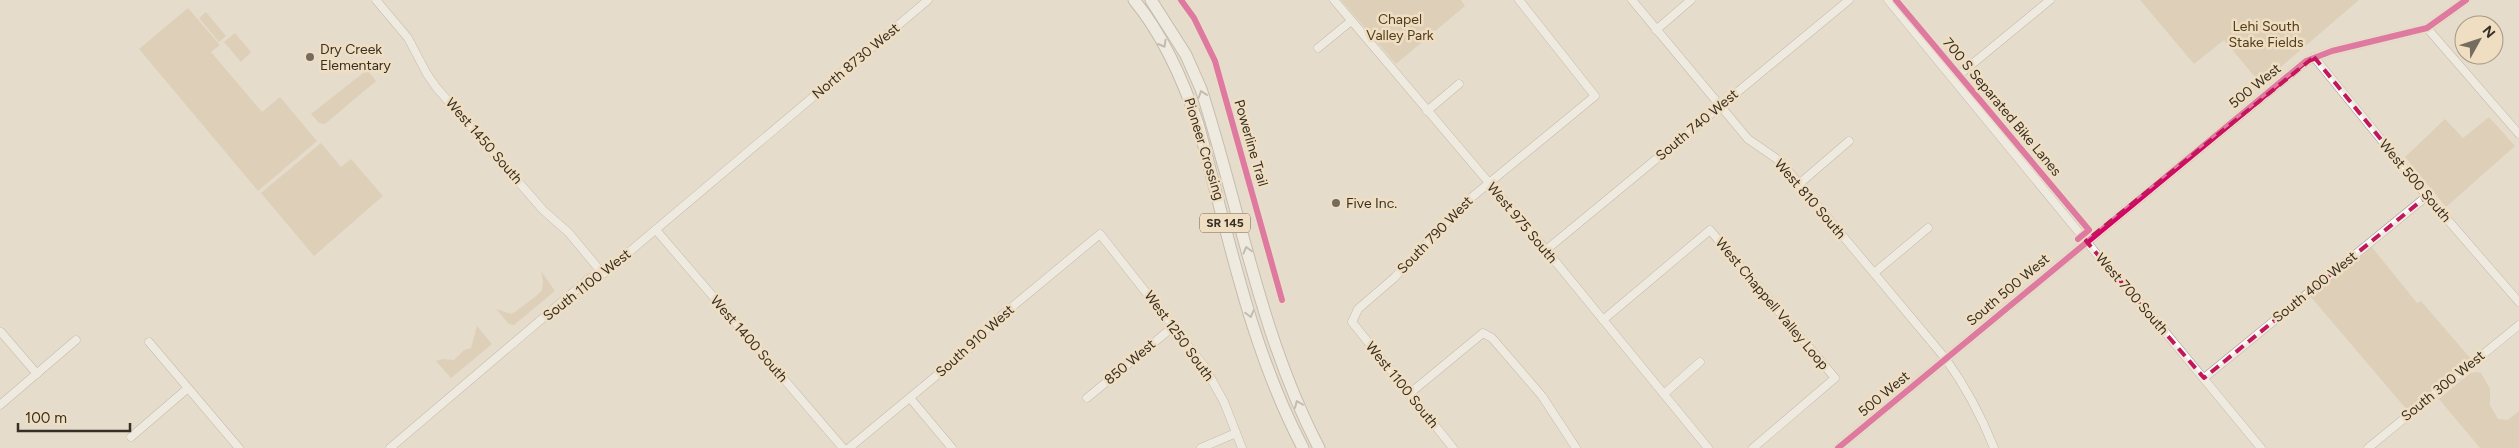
<svg xmlns="http://www.w3.org/2000/svg" width="2519" height="448" font-family="Figtree,sans-serif">
<style>
.green{fill:#d4c0a1}
.lines{fill:none;stroke-linecap:round;stroke-linejoin:round}
.minor-casing{stroke:#9b9387;stroke-width:9}
.highway-casing{stroke:#9b9387;stroke-width:13}
.minor{stroke:#fbfaf7;stroke-width:8}
.highway{stroke:#fbfaf7;stroke-width:11}
.cycleway-casing{stroke:#f0dec2;stroke-width:9}
.cycleway{stroke:#d6006c;stroke-width:6}
.oneway{stroke:#98948e}
.marked{fill:none;stroke:#c2185b;stroke-width:4;stroke-dasharray:10 6;stroke-linejoin:round}
.poi-dot{fill:#746c5f;stroke:#f0dec2;stroke-width:2}
.labels{text-anchor:middle;dominant-baseline:central;stroke-width:5;stroke-linejoin:round;paint-order:stroke}
.shield{fill:#f0dec2;stroke:#6e6453;stroke-width:1}
.shield-label{font-size:12px;font-weight:bold;fill:#362f24}
.park-label{font-size:14px;fill:#4f3c1c;stroke:#f0dec2}
.poi-label{font-size:14px;fill:#362f24;stroke:#f0dec2;text-anchor:start}
.street-label{font-size:14px;fill:#362f24;stroke:#f0dec2}
</style>
<rect width="100%" height="100%" fill="#e6dccc"/>
<g class="green">
<path d="M1341,0h120l4,6 -69,58z"/>
<path d="M2140,0h219l-98,84 -37,-44 -30,24z"/>
<path d="M188,8l32,37 -9,7 51,60 18,-15 37,44 -59,50 -119,-142z"/>
<path d="M206,12l20,24 -7,6 -20,-24z"/>
<path d="M235,33l16,19 -10,10 -17,-20z"/>
<path d="M367,70l9,11 -51,43 -6,-1 -8,-9z"/>
<path d="M2489,117l26,29 -69,61 -41,-50 40,-38 18,19z"/>
<path d="M321,143l20,24 10,-8 32,37 -69,60 -53,-63z"/>
<path d="M2371,246l46,57 4,-2 50,58 -63,52 -98,-115z"/>
<path d="M541,271l14,20 -41,34 -5,-1 -13,-15 16,5 24,-18 6,-6 1,-8z"/>
<path d="M477,326l15,18 -41,34 -15,-17 7,-2 11,1 10,-10 7,-2z"/>
<path d="M2477,372l4,1 9,16v16l8,14 10,1 11,-9v37h-39l-41,-49 31,-26z"/>
</g>
<g class="lines">
<defs>
<g id="minor">
<path d="M376,0l32,38 19,36 9,13 107,123 26,23 34,41"/>
<path d="M1334,0l212,250 162,198"/>
<path d="M1632,0l116,139 32,22 165,197c21,29 36,57 49,90"/>
<path d="M1888,0l207,252 71,81 95,115"/>
<path d="M2427,28l92,106"/>
<path d="M1656,30l35,-30"/>
<path d="M1318,48l33,-27"/>
<path d="M2314,57l113,139 92,106"/>
<path d="M1954,79l96,-79"/>
<path d="M1427,111l32,-27"/>
<path d="M1799,184l50,-43"/>
<path d="M656,230l187,218"/>
<path d="M1546,250l303,-250"/>
<path d="M1874,273l54,-45"/>
<path d="M1603,320l107,-90 125,148 -82,70"/>
<path d="M1,332l36,42"/>
<path d="M149,342l90,106"/>
<path d="M2204,378l223,-182"/>
<path d="M1409,394l74,-61 9,5 50,58 34,52"/>
<path d="M1664,394l36,-32"/>
<path d="M910,398l42,50"/>
<path d="M1087,398l87,-72"/>
<path d="M0,405l76,-65"/>
<path d="M131,437l57,-49"/>
<path d="M390,448l200,-170 13,-4 325,-274"/>
<path d="M849,448l122,-101 18,-21 111,-92 104,132 20,36 18,46"/>
<path d="M1201,448l35,-15"/>
<path d="M1453,448l-101,-126 6,-13 36,-31 72,-76 129,-106 -76,-96"/>
<path d="M1838,448l468,-387 26,-10 95,-23 39,-28"/>
<path d="M2368,448l151,-123"/>
</g>
<g id="highway">
<path d="M1134,0c30,36 49,80 64,124 30,109 52,224 105,324"/>
<path d="M1151,0l35,55 15,34c39,120 59,246 118,359"/>
</g>
</defs>
<use href="#minor" class="minor-casing"/>
<use href="#highway" class="highway-casing"/>
<use href="#minor" class="minor"/>
<use href="#highway" class="highway"/>
<defs>
<g id="cycleway">
<path d="M1181,0l13,18 21,43 67,239"/>
<path d="M1896,0l193,230 -11,9"/>
<path d="M1838,448l468,-387 26,-10 95,-23 39,-28"/>
</g>
</defs>
<use href="#cycleway" class="cycleway-casing"/>
<use href="#cycleway" class="cycleway"/>
</g>
<defs><path id="oneway-chevron" d="M-2-3.5L2.5 0L-2 3.5" fill="none" stroke-width="1.6" stroke-linecap="round" stroke-linejoin="round" transform="scale(1.25)"/></defs>
<g class="oneway">
<use href="#oneway-chevron" transform="translate(1163 44) rotate(60)"/>
<use href="#oneway-chevron" transform="translate(1202 94) rotate(-109)"/>
<use href="#oneway-chevron" transform="translate(1247 250) rotate(-105)"/>
<use href="#oneway-chevron" transform="translate(1250 314) rotate(75)"/>
<use href="#oneway-chevron" transform="translate(1298 404) rotate(-113)"/>
</g>
<path d="M0 0H2519V448H0ZM2314,57l113,139 -223,182 -118,-137z" fill="#e6dccc" fill-opacity=".55" fill-rule="evenodd"/>
<path class="marked" d="M2314,57l113,139 -223,182 -118,-137z"/>
<g class="poi-dot">
<circle cx="310" cy="57" r="5"/>
<circle cx="1336" cy="203" r="5"/>
</g>
<g class="labels">
<rect class="shield" x="1200" y="213.5" width="50" height="19" rx="4"/>
<g class="shield-label">
<text x="1225" y="223">SR 145</text>
</g>
<g class="park-label">
<text x="1400" y="19">Chapel<tspan x="1400" dy="16">Valley Park</tspan></text>
<text x="2266" y="26">Lehi South<tspan x="2266" dy="16">Stake Fields</tspan></text>
</g>
<g class="poi-label">
<text x="320" y="49">Dry Creek<tspan x="320" dy="16">Elementary</tspan></text>
<text x="1346" y="203">Five Inc.</text>
</g>
<g class="street-label">
<text transform="translate(856 61) rotate(-40)">North 8730 West</text>
<text transform="translate(2255 86) rotate(-39)">500 West</text>
<text transform="translate(2002 107) rotate(50)">700 S Separated Bike Lanes</text>
<text transform="translate(1697 125) rotate(-40)">South 740 West</text>
<text transform="translate(484 141) rotate(49)">West 1450 South</text>
<text transform="translate(1251 143) rotate(74)">Powerline Trail</text>
<text transform="translate(1204 149) rotate(73)">Pioneer Crossing</text>
<text transform="translate(2415 181) rotate(50)">West 500 South</text>
<text transform="translate(1810 199) rotate(49)">West 810 South</text>
<text transform="translate(1522 223) rotate(50)">West 975 South</text>
<text transform="translate(1435 235) rotate(-46)">South 790 West</text>
<text transform="translate(587 285) rotate(-38)">South 1100 West</text>
<text transform="translate(2315 287) rotate(-39)">South 400 West</text>
<text transform="translate(2008 290) rotate(-40)">South 500 West</text>
<text transform="translate(2132 294) rotate(49)">West 700 South</text>
<text transform="translate(1772 304) rotate(50)">West Chappell Valley Loop</text>
<text transform="translate(1179 336) rotate(54)">West 1250 South</text>
<text transform="translate(749 339) rotate(49)">West 1400 South</text>
<text transform="translate(975 341) rotate(-42)">South 910 West</text>
<text transform="translate(1130 362) rotate(-40)">850 West</text>
<text transform="translate(1402 385) rotate(51)">West 1100 South</text>
<text transform="translate(2443 386) rotate(-39)">South 300 West</text>
<text transform="translate(1884 394) rotate(-40)">500 West</text>
</g>
</g>
<g transform="translate(2479 40) rotate(50)"><circle r="24" fill="#f0dec2" stroke="#a69883"/>
<path d="M0-4L9 19L0 12L-9 19Z" fill="#746c5f"/>
<text y="-8" font-size="14" font-weight="bold" text-anchor="middle" fill="#362f24">N</text>
</g>
<path d="M18 423v8h112v-8" fill="none" stroke="#362f24" stroke-width="2.5"/>
<text x="25" y="423" font-size="15" fill="#362f24" stroke="#f0dec2" stroke-width="4" paint-order="stroke">100 m</text>
</svg>
